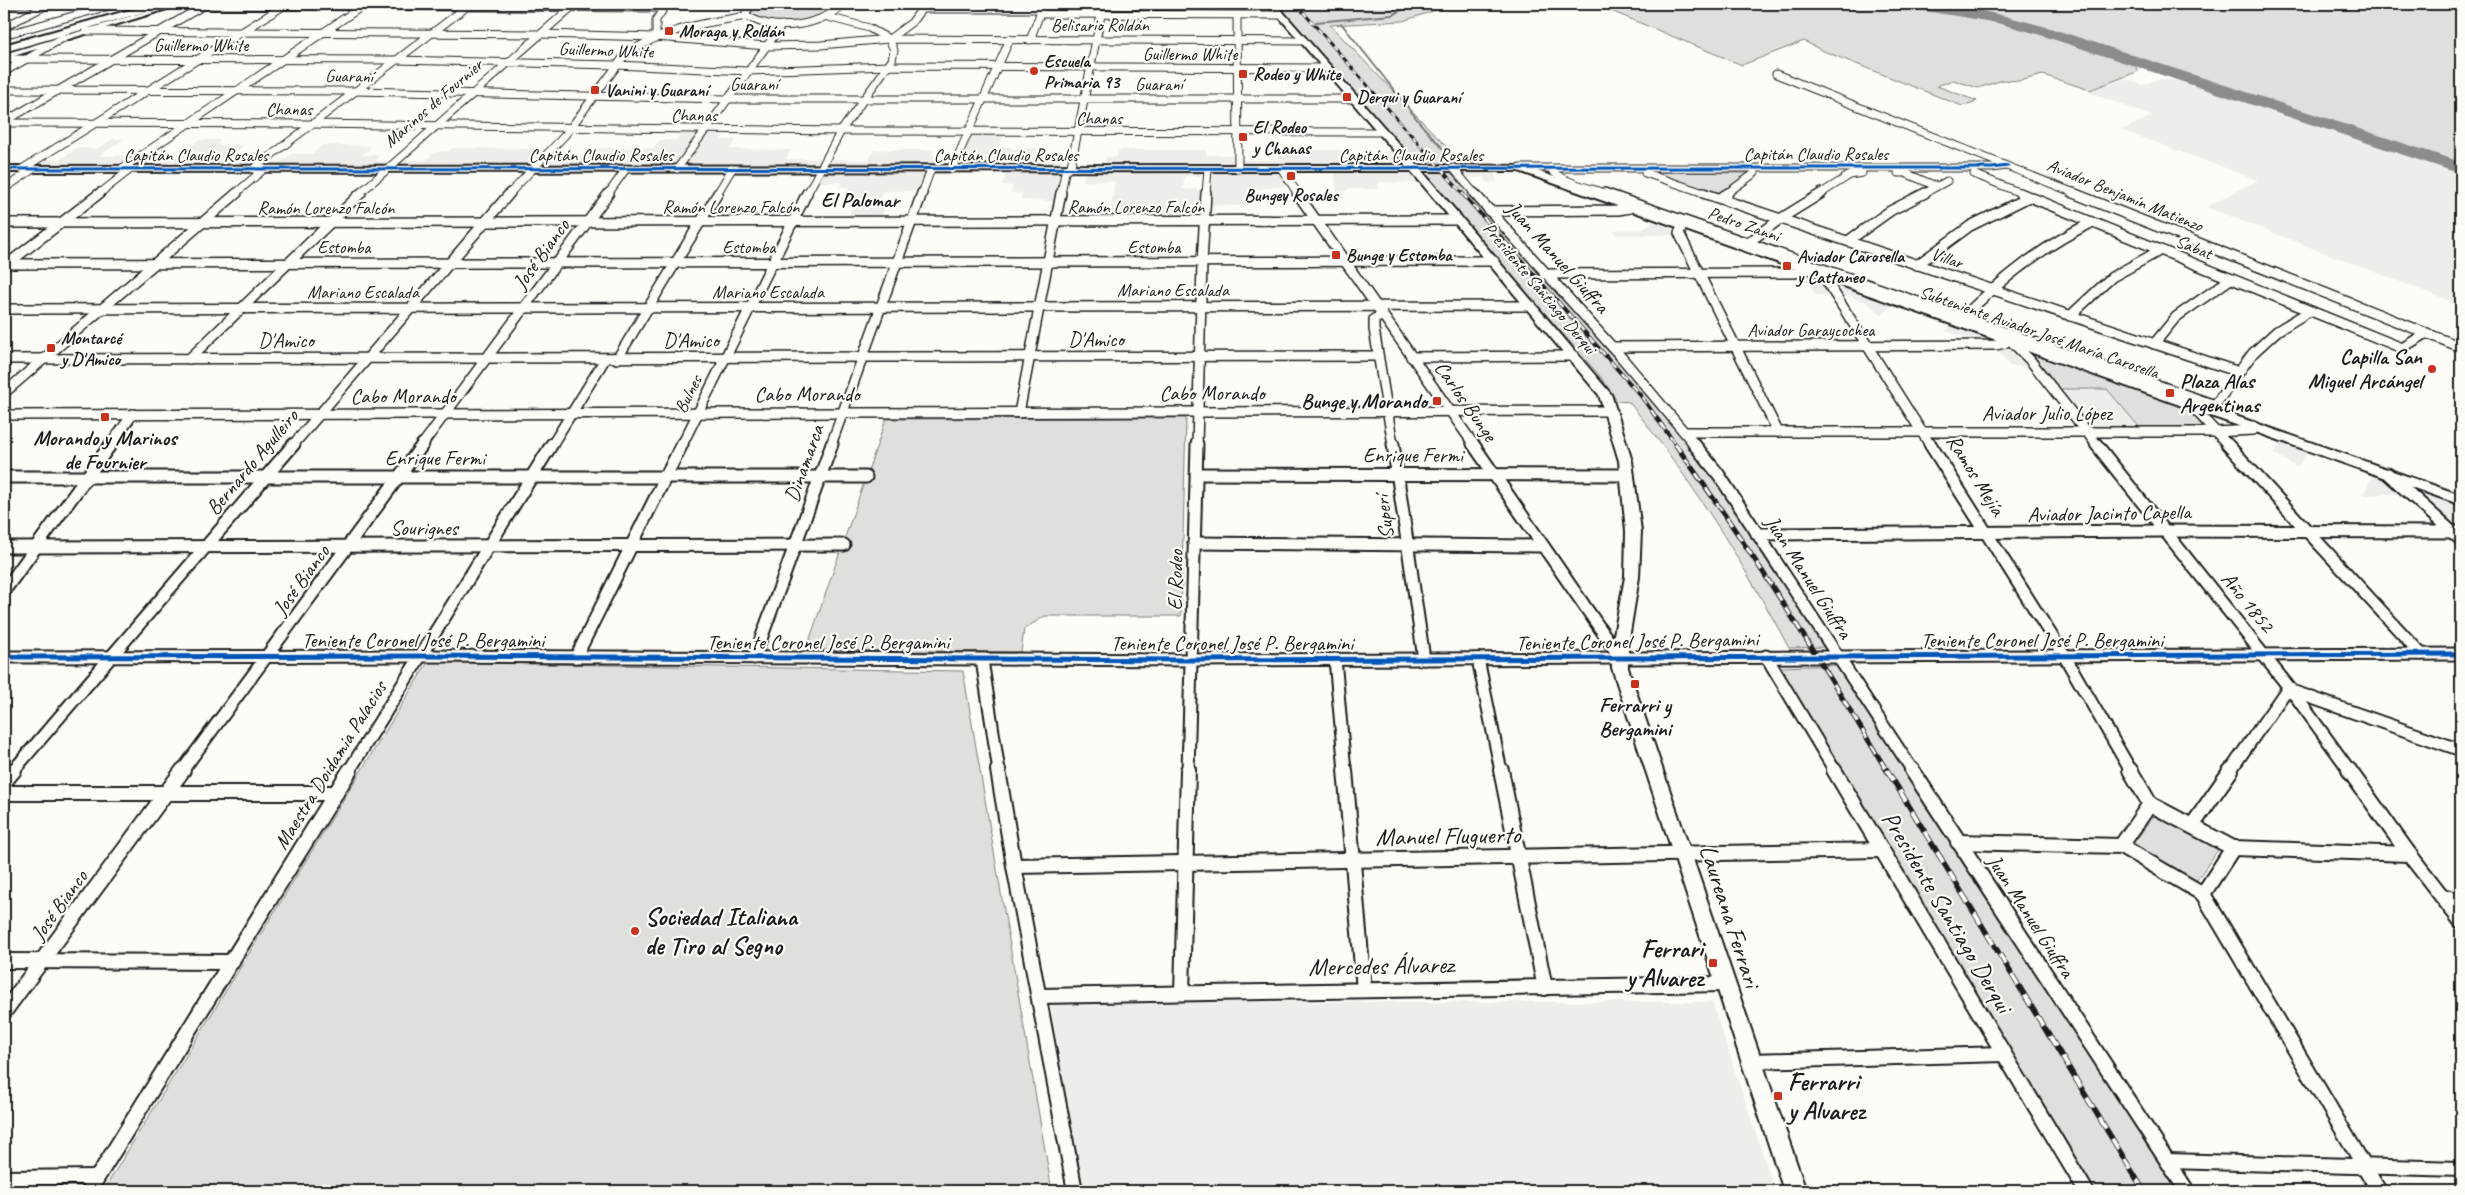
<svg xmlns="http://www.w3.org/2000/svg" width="2465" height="1195" font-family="Caveat,sans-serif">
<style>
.built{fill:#eeede9}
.green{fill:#e0dfdb;stroke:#7e7e7c}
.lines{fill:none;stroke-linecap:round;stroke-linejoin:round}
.stream{stroke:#797876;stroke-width:2}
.taxiway{fill:#8c8c8a;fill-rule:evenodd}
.minor-far3-casing{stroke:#1c1c1c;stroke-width:9}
.minor-far2-casing{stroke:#1c1c1c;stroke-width:12}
.minor-far1-casing{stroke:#1c1c1c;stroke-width:15}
.minor-casing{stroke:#1c1c1c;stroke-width:18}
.tertiary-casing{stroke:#1c1c1c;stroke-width:4}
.motorway-casing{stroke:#1c1c1c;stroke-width:4}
.minor-far3{stroke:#fdfcf7;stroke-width:7}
.minor-far2{stroke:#fdfcf7;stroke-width:9}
.minor-far1{stroke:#fdfcf7;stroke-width:11}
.minor{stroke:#fdfcf7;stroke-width:14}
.tertiary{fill:#fdfcf7;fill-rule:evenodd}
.motorway{fill:#fdfcf7;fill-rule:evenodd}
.rail-far3-casing{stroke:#1c1c1c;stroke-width:3}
.rail-far2-casing{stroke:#1c1c1c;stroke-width:4}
.rail-far1-casing{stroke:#1c1c1c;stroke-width:5}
.rail-casing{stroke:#1c1c1c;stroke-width:5.5}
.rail-far3{stroke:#fdfcf7;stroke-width:2;stroke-dasharray:5.5;stroke-linecap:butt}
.rail-far2{stroke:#fdfcf7;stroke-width:2.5;stroke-dasharray:8;stroke-linecap:butt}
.rail-far1{stroke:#fdfcf7;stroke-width:3;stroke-dasharray:9;stroke-linecap:butt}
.rail{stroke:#fdfcf7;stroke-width:4;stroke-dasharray:12;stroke-linecap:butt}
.cycleway-far1-casing{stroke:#fdfcf7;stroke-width:5}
.cycleway-casing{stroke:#fdfcf7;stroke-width:8}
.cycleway-far1{stroke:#0057b8;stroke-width:3}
.cycleway{stroke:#0057b8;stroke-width:5}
.poi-dot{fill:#c8321e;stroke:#fdfcf7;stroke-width:2}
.labels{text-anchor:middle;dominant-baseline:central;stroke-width:4.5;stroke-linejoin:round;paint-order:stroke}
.far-street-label{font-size:18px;fill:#1c1c1c;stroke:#fdfcf7}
.far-poi-label{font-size:18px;font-weight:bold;fill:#1c1c1c;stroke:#fdfcf7;text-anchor:start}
.far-district-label{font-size:21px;font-weight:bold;fill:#1c1c1c;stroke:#fdfcf7}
.street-label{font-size:21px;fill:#1c1c1c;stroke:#fdfcf7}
.poi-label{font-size:21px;font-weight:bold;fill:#1c1c1c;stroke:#fdfcf7;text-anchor:end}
.near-street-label{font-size:25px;fill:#1c1c1c;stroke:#fdfcf7}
.near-poi-label{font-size:25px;font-weight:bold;fill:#1c1c1c;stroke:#fdfcf7;text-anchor:start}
</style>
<rect width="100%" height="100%" fill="#fdfcf7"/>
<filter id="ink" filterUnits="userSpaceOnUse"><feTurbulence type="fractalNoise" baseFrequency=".02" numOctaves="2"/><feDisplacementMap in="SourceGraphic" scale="10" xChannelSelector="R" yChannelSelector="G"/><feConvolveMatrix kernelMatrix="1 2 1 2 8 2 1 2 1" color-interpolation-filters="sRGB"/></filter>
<g filter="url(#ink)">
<g class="built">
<path d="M2123,78l19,7 17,-6 23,2 279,91v133l-255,-98 52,-27 -137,-50 31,-14 -64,-24z"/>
<path d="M680,114h33l-9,12 -25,3 7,-11h-9z"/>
<path d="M682,132l17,1 -25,34 -132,-1 4,-6 20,1 4,-4h14l7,-9h62l7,-8h16z"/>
<path d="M711,132h11l-3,4h4l-2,4h15l-6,9 60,1 -4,9h36l-6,7h-132l23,-33z"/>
<path d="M974,134h31l-7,13h13l-1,2 28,-1 -1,3h11l-1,5h11l-1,4h4l-1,7 -100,-1 -2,-2 4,-10 8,-18z"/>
<path d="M113,139h11l-25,17h37l-19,11h-86l10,-8 18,1 18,-12 20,1z"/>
<path d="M199,140h22l-5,5h28l-8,7h33l-17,14 -122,1 9,-8h34z"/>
<path d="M323,145l49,1 -10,9h18l-5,6h15l-11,6 -116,1 -2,-2 5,-4h14l11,-8h21z"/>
<path d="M452,148l97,1 -16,17 -138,2 2,-8h29l9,-8 14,-1z"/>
<path d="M874,150h60l-2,5 22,2 -5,9h-123l2,-7 41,1z"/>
<path d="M1118,150h88v5h27l1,10 -129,2 1,-10h11z"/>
<path d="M1278,150h71l1,3 10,1 36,-3 12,14 -167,-1v-4h38z"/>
<path d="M1007,170l55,1 -6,30 -35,-1 1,-7h-11l2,-7 -11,-1z"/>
<path d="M1085,170h114l3,6h-17l-2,13 18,1 -1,16h-22l-1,13h-68l6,-38h-32z"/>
<path d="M1211,170l66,1 10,15 -38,4 -2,16 -39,-1z"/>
<path d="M1334,170h75l13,13 -44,-1 1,7h-32v2l-10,2z"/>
<path d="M1493,170l4,12 -10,1 -3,-6 -18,1 -6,-6z"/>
<path d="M823,171h103v1l-7,19h-37l-5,10h11l-8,18h-33l10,-22h-12l4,-10h-9l2,-5h-26z"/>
<path d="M1656,219l16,6 5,10h-61l-2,-5h28z"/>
<path d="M1802,274l20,4 11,17h-17z"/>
<path d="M1834,282l60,21 -11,12 -16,-12 1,-1 -28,-8z"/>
<path d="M1952,324l39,15 3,3 -12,1 -37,-12z"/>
<path d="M1996,348l21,3 11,15h-18z"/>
<path d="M2060,389h47l34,40h-50z"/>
<path d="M2281,441l27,9 -11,18 -23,-15z"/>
<path d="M2374,473l18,6 16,14 -45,2z"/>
<path d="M2420,490l41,14v25l-11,-6 -32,-31z"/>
<path d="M1050,1002h662l63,189h-692z"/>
</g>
<g class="green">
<path d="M758,4h76l1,2c-12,18 -69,23 -84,8l1,-5z"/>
<path d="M1277,4h178l-52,17 -73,4 134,140 -45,1z"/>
<path d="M1594,4h299l119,21 122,40 5,6 -49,19 -47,-15 -24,6 -16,-1 -25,8 -25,-8 -16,6 40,15 -15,5 -141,-56 -17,-9 -62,24z"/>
<path d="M1929,4h532v161l-434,-142z"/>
<path d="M1419,170h30l238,262 140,215 -38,1c-47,-87 -98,-169 -160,-246l-12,-1 -18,-26z"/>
<path d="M1647,172l104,1 -31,21z"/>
<path d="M2031,352l158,56 15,21h-63l-34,-40h-47z"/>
<path d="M1186,418l-5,198h-136l-21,13 -3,23 -215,-2 80,-231z"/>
<path d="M428,662l535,9 89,520h-949z"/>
<path d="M1839,665l348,526h-101l-204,-341 -101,-183z"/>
<path d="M2157,812l63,35 -25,36 -64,-37z"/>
</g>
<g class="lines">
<g class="stream">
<path d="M1316,22l76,-7 20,-11"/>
<path d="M1341,23l83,105 33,36"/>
</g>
<path class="taxiway" d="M1903,4c50,-3 99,11 147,24l411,134v12l-423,-140 -48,-13 -79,-12z"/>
<defs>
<g id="minor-far3">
<path d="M4,4h98"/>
<path d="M176,5l487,3"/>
<path d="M923,9h118"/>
<path d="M1040,14l240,1"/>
<path d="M1237,15l1,154"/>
<path d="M747,16c28,16 67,11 92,-8l1,-4"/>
<path d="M747,16l-1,-5 8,-7"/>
<path d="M828,17l41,11 20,11"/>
<path d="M4,27l43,-22"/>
<path d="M87,31l453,3 116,3 111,9 54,-1 68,-6 415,2"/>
<path d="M4,35l112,-31"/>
<path d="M656,37v-17l10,-15"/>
<path d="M889,39l23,-17 13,-18"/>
<path d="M1030,40l12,-32"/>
<path d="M4,59l391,1 221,5 132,6 140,-5 439,2"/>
<path d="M4,72l59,-34"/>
<path d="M1776,74l301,120"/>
<path d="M4,90l351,1 373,8h626"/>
<path d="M4,122l199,-116"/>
<path d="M4,123l306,1 531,7 542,1"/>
<path d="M1281,168l17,26"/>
<path d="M1453,168l22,26"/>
<path d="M1520,168h472l14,-2"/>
<path d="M1550,168c8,13 43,21 58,26"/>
<path d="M22,169l263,-164"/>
<path d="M121,169l243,-164"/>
<path d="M253,169l216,-164"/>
<path d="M677,169l105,-144"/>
<path d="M952,169l58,-130"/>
<path d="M1645,173l62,21"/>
<path d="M1898,173h7l31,13"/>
<path d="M1974,174l49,20"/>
<path d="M4,189l29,-20"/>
<path d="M99,194l32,-25"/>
<path d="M235,194l29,-25"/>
<path d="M359,194l216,-190"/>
<path d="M509,194l57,-60 59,-79c37,-26 79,-32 122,-39"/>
<path d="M608,194l18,-25"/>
<path d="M717,194l15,-25"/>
<path d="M807,194l34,-63 51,-71 2,-10 -5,-11"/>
<path d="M922,194l9,-25"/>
<path d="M1061,194l4,-22 6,-6 30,-151"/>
<path d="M1206,194l2,-25"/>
<path d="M1726,194l29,-21"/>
<path d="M1820,194l30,-19 12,-2"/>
<path d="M1923,194l24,-13"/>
</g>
<g id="minor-far2">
<path d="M1297,193l177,252"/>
<path d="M1474,193l148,165 73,87"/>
<path d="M1604,193l611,212"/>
<path d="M1703,193l536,179"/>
<path d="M2020,193l382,155 25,-15"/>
<path d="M2073,193l388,154"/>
<path d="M1720,198l8,-5"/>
<path d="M1489,211l129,-1 12,-2"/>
<path d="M4,223l1454,-3"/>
<path d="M1682,226l-3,7 99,199"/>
<path d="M1848,241l42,-30 35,-18"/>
<path d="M1748,243l32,-24 42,-26"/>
<path d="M4,264l1490,-3"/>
<path d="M6,265l94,-72"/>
<path d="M1917,265l53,-39 59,-29"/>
<path d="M1544,274l251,-1 12,-3"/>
<path d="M1822,274l108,171"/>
<path d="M4,309l1528,-3"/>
<path d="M1382,316l-8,3v10l19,116"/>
<path d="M2070,316l42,-39 47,-26"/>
<path d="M1962,318c39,-38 79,-71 129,-95"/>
<path d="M2011,341l19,19 67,85"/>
<path d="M2154,344l22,-27 53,-37"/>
<path d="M1613,347l383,-2 9,-2 -3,-5"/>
<path d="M1411,357l163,-1"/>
<path d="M4,359l1374,-3"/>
<path d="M189,359l172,-166"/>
<path d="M617,359l101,-166"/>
<path d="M4,393l233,-200"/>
<path d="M2189,403l39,42"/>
<path d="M2215,405l38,-52 24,-22 31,-19"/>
<path d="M1019,413l42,-220"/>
<path d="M4,415l1607,-4"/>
<path d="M1687,432h528l38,-2v-4"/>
<path d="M110,445l23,-31"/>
<path d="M293,445l217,-252"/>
<path d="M422,445l187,-252"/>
<path d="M552,445l53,-86"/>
<path d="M682,445l125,-252"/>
<path d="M831,445l91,-252"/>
<path d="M1197,445l5,-182 4,-70"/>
</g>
<g id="minor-far1">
<path d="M1393,444l31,215"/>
<path d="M1473,444l146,212"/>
<path d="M1694,444l25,31 194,296"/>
<path d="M1930,444l135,213 66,114"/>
<path d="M2096,444l196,247 58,80"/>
<path d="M2227,444l194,210"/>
<path d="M1198,474l430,1"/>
<path d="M2388,474l73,66"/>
<path d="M4,477h862"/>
<path d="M1757,534l407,-3 297,1"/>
<path d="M1194,543l349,3"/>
<path d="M4,547l840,-2"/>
<path d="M4,591l107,-147"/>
<path d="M1766,656l69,115"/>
<path d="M4,657l418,-1 770,4 1269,-6"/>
<path d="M576,657l106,-213"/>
<path d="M754,658l78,-214"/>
<path d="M1335,659l10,112"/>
<path d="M1478,659l23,112"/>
<path d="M982,660l17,111"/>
<path d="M13,771l281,-327"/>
<path d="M182,771l241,-327"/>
<path d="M349,771l203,-327"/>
<path d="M1188,771l9,-327"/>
<path d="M2230,771l55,-79 7,-1 169,59"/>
</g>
<g id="minor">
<path d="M998,770l16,96 61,325"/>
<path d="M1345,770l19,220"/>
<path d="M1501,770l44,218"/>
<path d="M1834,770l252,421"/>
<path d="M1912,770l275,421"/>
<path d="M2130,770l20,34"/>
<path d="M2349,770l60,84 52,67"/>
<path d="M4,782l10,-12"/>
<path d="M4,793h332"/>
<path d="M2150,804l-29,42 82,48 176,297"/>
<path d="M2150,804l83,44 -30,46"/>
<path d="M2192,826l39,-56"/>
<path d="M1958,842l163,4"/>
<path d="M2233,848l176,6"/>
<path d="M1014,866l868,-16"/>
<path d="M2443,896l18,6"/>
<path d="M4,961l228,1"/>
<path d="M1182,993l6,-223"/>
<path d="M1039,996l686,-12"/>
<path d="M4,1012l179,-242"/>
<path d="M1750,1061l254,-7"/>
<path d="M2168,1161l293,8"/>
<path d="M4,1178l93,-1"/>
<path d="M89,1191l261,-421"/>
</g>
<g id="tertiary">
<path d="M172,4h11l-179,55v-5z"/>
<path d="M1268,4h8l141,161 106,1 938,329v9l-5,-1 -937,-332h-97l189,223 21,67 9,70 -2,46 -11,68v23l178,523h-22l-172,-523v-23l13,-68 1,-46 -7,-70 -20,-66 -188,-224 -1407,1v-6l1402,-1z"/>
</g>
<path id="motorway" d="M151,4h17l-2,2 -162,46v-7z"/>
</defs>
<use href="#minor-far3" class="minor-far3-casing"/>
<use href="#minor-far2" class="minor-far2-casing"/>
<use href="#minor-far1" class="minor-far1-casing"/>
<use href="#minor" class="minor-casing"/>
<use href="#tertiary" class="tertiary-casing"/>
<use href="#motorway" class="motorway-casing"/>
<use href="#minor-far3" class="minor-far3"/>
<use href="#minor-far2" class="minor-far2"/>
<use href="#minor-far1" class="minor-far1"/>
<use href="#minor" class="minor"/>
<use href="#tertiary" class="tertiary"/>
<use href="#motorway" class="motorway"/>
<defs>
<path id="rail-far3" d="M1296,4l167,190"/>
<path id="rail-far2" d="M1462,193l179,203 35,49"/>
<path id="rail-far1" d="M1675,444c76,105 145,216 212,327"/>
<path id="rail" d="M1887,770l257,421"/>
</defs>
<use href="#rail-far3" class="rail-far3-casing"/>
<use href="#rail-far2" class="rail-far2-casing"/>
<use href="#rail-far1" class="rail-far1-casing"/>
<use href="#rail" class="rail-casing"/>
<use href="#rail-far3" class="rail-far3"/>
<use href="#rail-far2" class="rail-far2"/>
<use href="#rail-far1" class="rail-far1"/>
<use href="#rail" class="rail"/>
<defs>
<path id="cycleway-far1" d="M4,169l1988,-1 16,-2"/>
<path id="cycleway" d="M4,657l418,-1 770,4 1269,-6"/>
</defs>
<use href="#cycleway-far1" class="cycleway-far1-casing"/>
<use href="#cycleway" class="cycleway-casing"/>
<use href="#cycleway-far1" class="cycleway-far1"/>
<use href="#cycleway" class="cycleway"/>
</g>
</g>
<g class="poi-dot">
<rect x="664" y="26" width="10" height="10" rx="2.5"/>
<circle cx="1034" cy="71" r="5"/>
<rect x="1238" y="69" width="10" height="10" rx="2.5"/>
<rect x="590" y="85" width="10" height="10" rx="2.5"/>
<rect x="1342" y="92" width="10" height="10" rx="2.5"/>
<rect x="1238" y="132" width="10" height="10" rx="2.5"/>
<rect x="1286" y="171" width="10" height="10" rx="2.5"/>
<rect x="1331" y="250" width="10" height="10" rx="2.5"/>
<rect x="1782" y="261" width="10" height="10" rx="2.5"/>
<rect x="46" y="343" width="10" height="10" rx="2.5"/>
<circle cx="2432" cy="369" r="5"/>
<rect x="2165" y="388" width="10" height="10" rx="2.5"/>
<rect x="1432" y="396" width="10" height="10" rx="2.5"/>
<rect x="100" y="412" width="10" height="10" rx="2.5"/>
<rect x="1630" y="679" width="10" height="10" rx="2.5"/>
<circle cx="635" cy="931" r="5"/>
<rect x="1708" y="958" width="10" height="10" rx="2.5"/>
<rect x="1773" y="1091" width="10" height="10" rx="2.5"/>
</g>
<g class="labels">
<g class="far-street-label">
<text x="1100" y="25">Belisario Roldán</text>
<text x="201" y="45">Guillermo White</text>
<text transform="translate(606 50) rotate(2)">Guillermo White</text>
<text x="1190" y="54">Guillermo White</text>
<text transform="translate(349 76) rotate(1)">Guaraní</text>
<text x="754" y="84">Guaraní</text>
<text x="1159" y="84">Guaraní</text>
<text transform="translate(433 103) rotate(-41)">Marinos de Fournier</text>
<text x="289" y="109">Chanas</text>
<text x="694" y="115">Chanas</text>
<text x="1099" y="118">Chanas</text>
<text x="1816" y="154">Capitán Claudio Rosales</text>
<text x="196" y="155">Capitán Claudio Rosales</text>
<text x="601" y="155">Capitán Claudio Rosales</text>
<text x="1006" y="155">Capitán Claudio Rosales</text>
<text x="1411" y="155">Capitán Claudio Rosales</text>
<text transform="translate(2125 195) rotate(22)">Aviador Benjamín Matienzo</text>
<text x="731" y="207">Ramón Lorenzo Falcón</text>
<text x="1136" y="207">Ramón Lorenzo Falcón</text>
<text x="326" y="208">Ramón Lorenzo Falcón</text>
<text transform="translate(1744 224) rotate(19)">Pedro Zanni</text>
<text x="344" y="247">Estomba</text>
<text x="749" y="247">Estomba</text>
<text x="1154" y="247">Estomba</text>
<text transform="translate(2194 247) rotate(22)">Sabat</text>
<text transform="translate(1947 258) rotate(19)">Villar</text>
<text transform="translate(1540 288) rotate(50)">Presidente Santiago Derqui</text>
<text x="1173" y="290">Mariano Escalada</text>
<text x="363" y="292">Mariano Escalada</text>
<text x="768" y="292">Mariano Escalada</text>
<text x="1811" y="330">Aviador Garaycochea</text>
<text transform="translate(2039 332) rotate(19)">Subteniente Aviador José María Carosella</text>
<text transform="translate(688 394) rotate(-63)">Bulnes</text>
</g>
<g class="far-poi-label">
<text x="679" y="31">Moraga y Roldán</text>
<text x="1044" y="61">Escuela<tspan x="1044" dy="21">Primaria 93</tspan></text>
<text x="1253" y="74">Rodeo y White</text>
<text x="605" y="90">Vanini y Guaraní</text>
<text x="1357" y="97">Derqui y Guaraní</text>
<text x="1253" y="127">El Rodeo<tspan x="1253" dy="21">y Chanas</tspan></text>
<text x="1291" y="195" text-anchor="middle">Bungey Rosales</text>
<text x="1346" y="255">Bunge y Estomba</text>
<text x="1797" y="256">Aviador Carosella<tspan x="1797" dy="21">y Cattaneo</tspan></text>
<text x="61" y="338">Montarcé<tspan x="61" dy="21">y D'Amico</tspan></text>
</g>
<g class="far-district-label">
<text x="860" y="200">El Palomar</text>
</g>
<g class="street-label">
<text transform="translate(541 254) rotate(-54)">José Bianco</text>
<text transform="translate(1558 257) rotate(48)">Juan Manuel Giuffra</text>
<text x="1096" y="339">D'Amico</text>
<text x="286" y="340">D'Amico</text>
<text x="691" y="340">D'Amico</text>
<text x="1212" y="393">Cabo Morando</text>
<text x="807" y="394">Cabo Morando</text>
<text x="403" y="396">Cabo Morando</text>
<text transform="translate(1466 401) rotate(55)">Carlos Bunge</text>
<text x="2047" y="413">Aviador Julio López</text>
<text x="1413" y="455">Enrique Fermi</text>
<text x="435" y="458">Enrique Fermi</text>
<text transform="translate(252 462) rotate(-50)">Bernardo Agulleiro</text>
<text transform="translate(804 463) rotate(-70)">Dinamarca</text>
<text transform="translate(1976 475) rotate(58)">Ramos Mejía</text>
<text transform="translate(2109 513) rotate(-1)">Aviador Jacinto Capella</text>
<text transform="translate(1384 517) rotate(-97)">Superí</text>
<text x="424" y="528">Sourignes</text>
<text transform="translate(1809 577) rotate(57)">Juan Manuel Giuffra</text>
<text transform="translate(301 580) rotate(-54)">José Bianco</text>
<text transform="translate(1175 580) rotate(-89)">El Rodeo</text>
<text transform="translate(2248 602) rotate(51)">Año 1852</text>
<text x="423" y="640">Teniente Coronel José P. Bergamini</text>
<text x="2042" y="640">Teniente Coronel José P. Bergamini</text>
<text transform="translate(1637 641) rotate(-1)">Teniente Coronel José P. Bergamini</text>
<text x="828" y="642">Teniente Coronel José P. Bergamini</text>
<text x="1232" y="643">Teniente Coronel José P. Bergamini</text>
<text transform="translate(330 765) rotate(-58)">Maestra Doidamia Palacios</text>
<text transform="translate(59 905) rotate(-54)">José Bianco</text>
<text transform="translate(2031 916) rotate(57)">Juan Manuel Giuffra</text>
</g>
<g class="poi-label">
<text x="2422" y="357">Capilla San<tspan x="2422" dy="24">Miguel Arcángel</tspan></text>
<text x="2180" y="381" text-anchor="start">Plaza Alas<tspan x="2180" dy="24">Argentinas</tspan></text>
<text x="1427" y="401">Bunge y Morando</text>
<text x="105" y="438" text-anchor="middle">Morando y Marinos<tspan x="105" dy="24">de Fournier</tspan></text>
<text x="1635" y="705" text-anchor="middle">Ferrarri y<tspan x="1635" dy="24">Bergamini</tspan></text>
</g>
<g class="near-street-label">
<text transform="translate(1448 836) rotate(-1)">Manuel Fluguerto</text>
<text transform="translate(1947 912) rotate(59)">Presidente Santiago Derqui</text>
<text transform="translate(1730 916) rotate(72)">Laureana Ferrari</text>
<text transform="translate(1381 966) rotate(-1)">Mercedes Álvarez</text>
</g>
<g class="near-poi-label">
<text x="645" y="917">Sociedad Italiana<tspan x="645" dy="29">de Tiro al Segno</tspan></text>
<text x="1703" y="949" text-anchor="end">Ferrari<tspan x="1703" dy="29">y Alvarez</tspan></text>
<text x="1788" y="1082">Ferrarri<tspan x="1788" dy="29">y Alvarez</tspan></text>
</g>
</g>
<rect width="2465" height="1195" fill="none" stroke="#fdfcf7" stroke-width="20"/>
<rect x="10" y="10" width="2445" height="1175" fill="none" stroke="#1c1c1c" stroke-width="2" filter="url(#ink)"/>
</svg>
